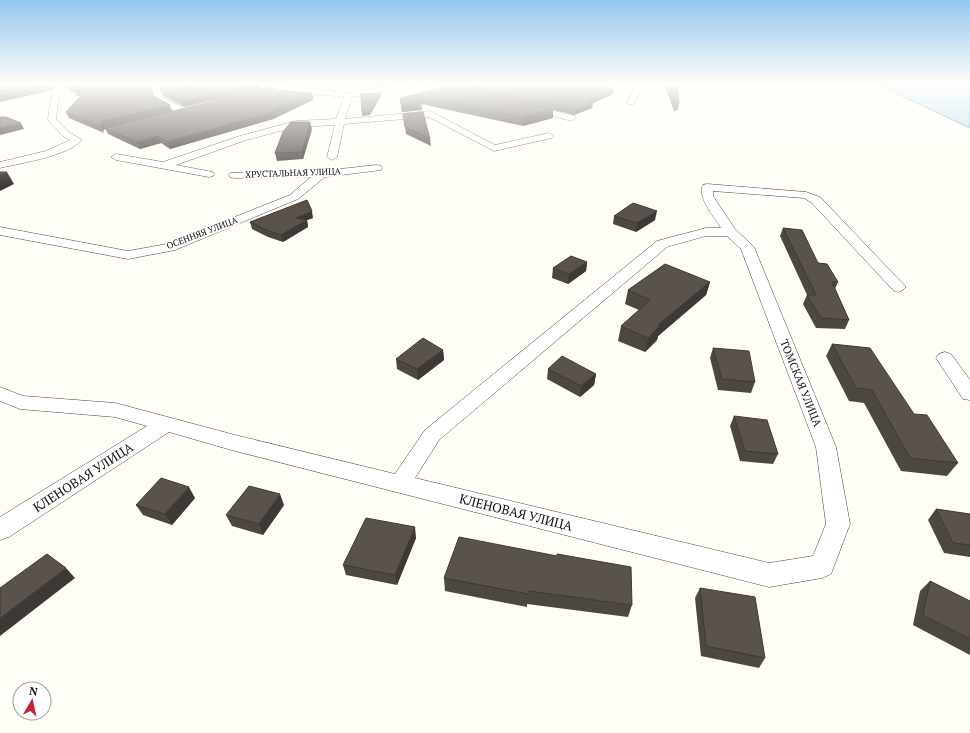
<svg xmlns="http://www.w3.org/2000/svg" width="970" height="733" font-family="'PT Serif',serif">
<style>
.green{fill:#d5ebbd}
.water{fill:#b9e0f7;stroke:#3f96cf}
.lines{fill:none;stroke-linecap:round;stroke-linejoin:round}
.street-casing{stroke:#444;stroke-width:1}
.street{fill:#fff;fill-rule:evenodd}
.wall{fill:#4d4742}
.shaded-wall{fill:#3f3936}
.building{fill:#5a524d;stroke:#3f3936}
.labels{text-anchor:middle;dominant-baseline:central;stroke-width:4;stroke-linejoin:round;paint-order:stroke}
.far-street-label{font-size:9px;fill:#111;stroke:#fff}
.street-label{font-size:11px;fill:#111;stroke:#fff}
.near-street-label{font-size:13px;fill:#111;stroke:#fff}
</style>
<rect width="100%" height="100%" fill="#fffdf5"/>
<path class="green" d="M297,84h100c-25,6 -76,8 -100,0z"/>
<path class="water" d="M876,84h94v44z"/>
<g class="lines">
<defs>
<g id="street">
<path d="M56,84h8l-6,19 -2,16 13,13 13,8c-14,16 -61,23 -82,28v-6l46,-11 24,-11 -7,-4 -15,-16 2,-17z"/>
<path d="M151,84h8l3,13 24,13 1,2 -1,2h-6l-25,-14z"/>
<path d="M269,84l80,9 53,-9h33l34,8 1,2 -4,2 -45,-11 -69,12 -7,22 85,-8 65,34 54,-12 5,3 -2,2 -58,13 -65,-34 -85,7 -7,33 -5,3 -5,-3 8,-32 -39,2 -50,13 -70,25 37,7 1,2 -1,2 -4,1 -93,-17 -5,-3 5,-3 47,8 77,-26 56,-15 40,-2 8,-22 -67,-7z"/>
<path d="M637,84h8l-11,20h-6l-1,-2z"/>
<path d="M530,105l45,11 1,2 -4,3 -45,-11 -1,-2 1,-2z"/>
<path d="M377,165l4,1 1,2 -1,2 -56,7 -27,22 -123,51 -47,9 -128,-24v-8l128,24 39,-7 123,-49 21,-18 -77,1 -4,-1 -1,-2 1,-2 92,-2z"/>
<path d="M707,184l99,8 14,5 86,90 -3,3 -5,2 -5,-2 -81,-87 -8,-5 -91,-7v5l22,33 19,18 82,200 14,77 -19,50 -9,4 -53,9 -534,-136 -66,-19 -160,105 -9,3v-23l147,-91 -32,-9 -95,-8 -20,-8v-14l23,9 92,7 120,32 160,39 30,-44 232,-189 49,-13h15c-6,-10 -25,-32 -18,-43zM706,236h21l14,13 75,198 10,77 -13,32 -44,7 -354,-85 24,-38 228,-193z"/>
<path d="M945,352l6,2 19,26v20l-7,-1 -27,-41 3,-4z"/>
</g>
</defs>
<use href="#street" class="street-casing"/>
<use href="#street" class="street"/>
</g>
<g class="wall">
<path d="M63,84h87l2,11 20,16 -51,13 156,-34 35,3 1,7 -40,19 -103,30 -9,-6 -21,6 -32,-15 -3,-6 -2,3 1,2 -35,-15 -3,-6 15,-16h-4l-2,-4h-5l-1,-6 -4,1z"/>
<path d="M160,84h30l-1,2 3,-2h67l1,5 -76,18 -21,-11z"/>
<path d="M459,84h136l18,10 -20,9 -1,5 -18,7 -21,-5v8l-30,8 -102,-22 1,6 -20,2 -2,-14 67,-8v-4z"/>
<path d="M664,84h13l2,20 -2,6 -3,1z"/>
<path d="M403,114l27,25 1,7 -25,-12z"/>
<path d="M312,129l-9,30 -26,2 -2,-8z"/>
<path d="M614,216l41,4 -19,12 -23,-8z"/>
<path d="M313,218l-6,2 1,7 -25,15 -15,-5 -16,-8 -2,-7z"/>
<path d="M783,228l55,54 -3,7 14,31 -4,9 -29,-1 -13,-24 4,-9 -27,-59z"/>
<path d="M587,262l-1,9 -18,13 -16,-6 1,-10z"/>
<path d="M710,282l-4,13 -48,41 -1,4 -12,12 -27,-11 3,-15 18,-16 -14,-6 3,-14z"/>
<path d="M832,344l82,70 44,49 -11,13 -46,-5 -37,-68 -15,-2 -23,-45z"/>
<path d="M713,348l42,34 -4,11 -33,-3 -8,-32z"/>
<path d="M443,350l1,10 -26,20 -21,-11 -1,-10z"/>
<path d="M548,369l48,5 -2,11 -14,12 -33,-18z"/>
<path d="M734,416l44,38 -5,10 -33,-3 -10,-35z"/>
<path d="M195,498l-23,27 -29,-10 -7,-10z"/>
<path d="M284,505l-21,30 -31,-9 -6,-11z"/>
<path d="M936,509l34,5v43l-26,-4 -16,-33z"/>
<path d="M416,538l-19,47 -51,-10 -3,-10z"/>
<path d="M444,578l188,27 -4,12 -101,-13v3l-82,-16z"/>
<path d="M930,581l40,20v54l-57,-30 7,-34z"/>
<path d="M700,588l65,70 -6,10 -58,-12 -6,-58z"/>
</g>
<g class="shaded-wall">
<path d="M0,84h21l-21,5z"/>
<path d="M50,84h5l-2,6 -53,12v-6z"/>
<path d="M63,84h13v1l-11,2z"/>
<path d="M185,84h5l-8,12 -2,-5z"/>
<path d="M254,84h5l1,5 -76,18 -2,-5z"/>
<path d="M77,86l10,3 2,6 -12,1 -2,-4h-5l-2,-5z"/>
<path d="M614,89l-1,5 -20,9 -1,5 -18,7 1,-5 12,-9z"/>
<path d="M312,93l1,7 -40,19 -103,30 -2,-7z"/>
<path d="M380,93l1,3 -11,19 -8,1v-4z"/>
<path d="M421,102l1,8 -20,2 -1,-8z"/>
<path d="M679,104l-2,6 -3,1 1,-6z"/>
<path d="M170,105l2,6 -66,17 -3,3 -3,-6 3,-4z"/>
<path d="M553,109v9l-30,8v-9z"/>
<path d="M310,122l2,7 -9,30 -1,-7z"/>
<path d="M21,123l3,6 -24,6v-7z"/>
<path d="M158,136l3,7 -21,6 -3,-7z"/>
<path d="M7,172l7,12 -14,7v-16z"/>
<path d="M312,211l1,7 -6,2 1,7 -25,15 -2,-7 15,-17z"/>
<path d="M657,211l-2,9 -19,12 1,-9z"/>
<path d="M587,262l-1,9 -18,13 1,-10z"/>
<path d="M710,282l-4,13 -48,41 -1,4 -12,12 3,-14 10,-13z"/>
<path d="M443,350l1,10 -26,20 -1,-11z"/>
<path d="M596,374l-2,11 -14,12 1,-11z"/>
<path d="M189,487l6,11 -23,27 -7,-11z"/>
<path d="M280,494l4,11 -21,30 -4,-11z"/>
<path d="M415,527l1,11 -19,47 -2,-10z"/>
<path d="M66,568l9,10 -75,58v-18z"/>
</g>
<g class="building">
<path d="M32,84h18l-50,12v-6z"/>
<path d="M70,84h79l3,11 18,10 -67,16 -3,4 1,2 -35,-15 21,-23 -12,1 2,-4 -9,1z"/>
<path d="M160,84h25l-5,7 12,-7h62l-72,18 -21,-12z"/>
<path d="M469,84h126l19,5 -27,12 6,2 -18,7 -108,-25z"/>
<path d="M667,84h10l2,20 -4,1z"/>
<path d="M451,86l102,23 -30,8 -104,-21 2,6 -20,2 -1,-6z"/>
<path d="M270,87l7,3 35,3 -40,19 -104,30 -10,-6 -21,6 -32,-14z"/>
<path d="M380,93l-10,19h-8l-1,-18z"/>
<path d="M423,112l7,27 -25,-12 -2,-13z"/>
<path d="M0,117h6l15,6 -21,5z"/>
<path d="M291,122h19l-8,30 -27,1 8,-21z"/>
<path d="M0,172h7l-7,3z"/>
<path d="M307,200l5,11 -16,7 11,2 -26,15 -15,-5 -16,-8z"/>
<path d="M633,203l24,8 -20,12 -23,-7z"/>
<path d="M783,228l19,2 16,33 9,1 11,18h-6l17,38 -28,-2 -14,-23h9z"/>
<path d="M571,256l16,6 -18,12 -16,-6z"/>
<path d="M665,264l45,18 -52,43 2,1 -12,12 -27,-12 29,-26 -22,-10z"/>
<path d="M423,338l20,12 -26,19 -21,-10z"/>
<path d="M832,344l38,4 44,66 13,1 31,48 -48,-5 -38,-68 -16,-2z"/>
<path d="M713,348l36,3 6,31 -33,-3z"/>
<path d="M562,356l34,18 -15,12 -33,-17z"/>
<path d="M734,416l33,4 11,34 -33,-3z"/>
<path d="M161,478l28,9 -24,27 -29,-9z"/>
<path d="M249,486l31,8 -21,30 -33,-9z"/>
<path d="M936,509l34,5v31l-17,-2z"/>
<path d="M366,518l49,9 -20,48 -52,-10z"/>
<path d="M459,537l98,19v-2l74,13 1,38 -103,-14 -1,3 -84,-16z"/>
<path d="M47,554l19,14 -66,50v-30z"/>
<path d="M930,581l40,20v38l-47,-24z"/>
<path d="M700,588l55,9 10,61 -59,-12z"/>
</g>
<linearGradient id="sky" x2="0" y2="1"><stop stop-color="#95c6ee"/><stop offset="0.45" stop-color="#fffefa"/><stop offset="1" stop-color="#fffefa" stop-opacity="0"/></linearGradient>
<rect width="970" height="187" fill="url(#sky)"/>
<g class="labels">
<g class="far-street-label">
<text transform="translate(293 173) rotate(-2)">ХРУСТАЛЬНАЯ УЛИЦА</text>
<text transform="translate(202 233) rotate(-21)">ОСЕННЯЯ УЛИЦА</text>
</g>
<g class="street-label">
<text transform="translate(801 383) rotate(68)">ТОМСКАЯ УЛИЦА</text>
</g>
<g class="near-street-label">
<text transform="translate(83 477) rotate(-33)">КЛЕНОВАЯ УЛИЦА</text>
<text transform="translate(516 512) rotate(14)">КЛЕНОВАЯ УЛИЦА</text>
</g>
</g>
<g transform="translate(32 701) rotate(9)"><circle r="19" fill="#ffffff" stroke="#a0a0a0"/>
<path d="M0-3L7 15L0 10L-7 15Z" fill="#c4262e"/>
<text y="-6" font-size="11" font-weight="bold" text-anchor="middle" fill="#111111">N</text>
</g>
</svg>
